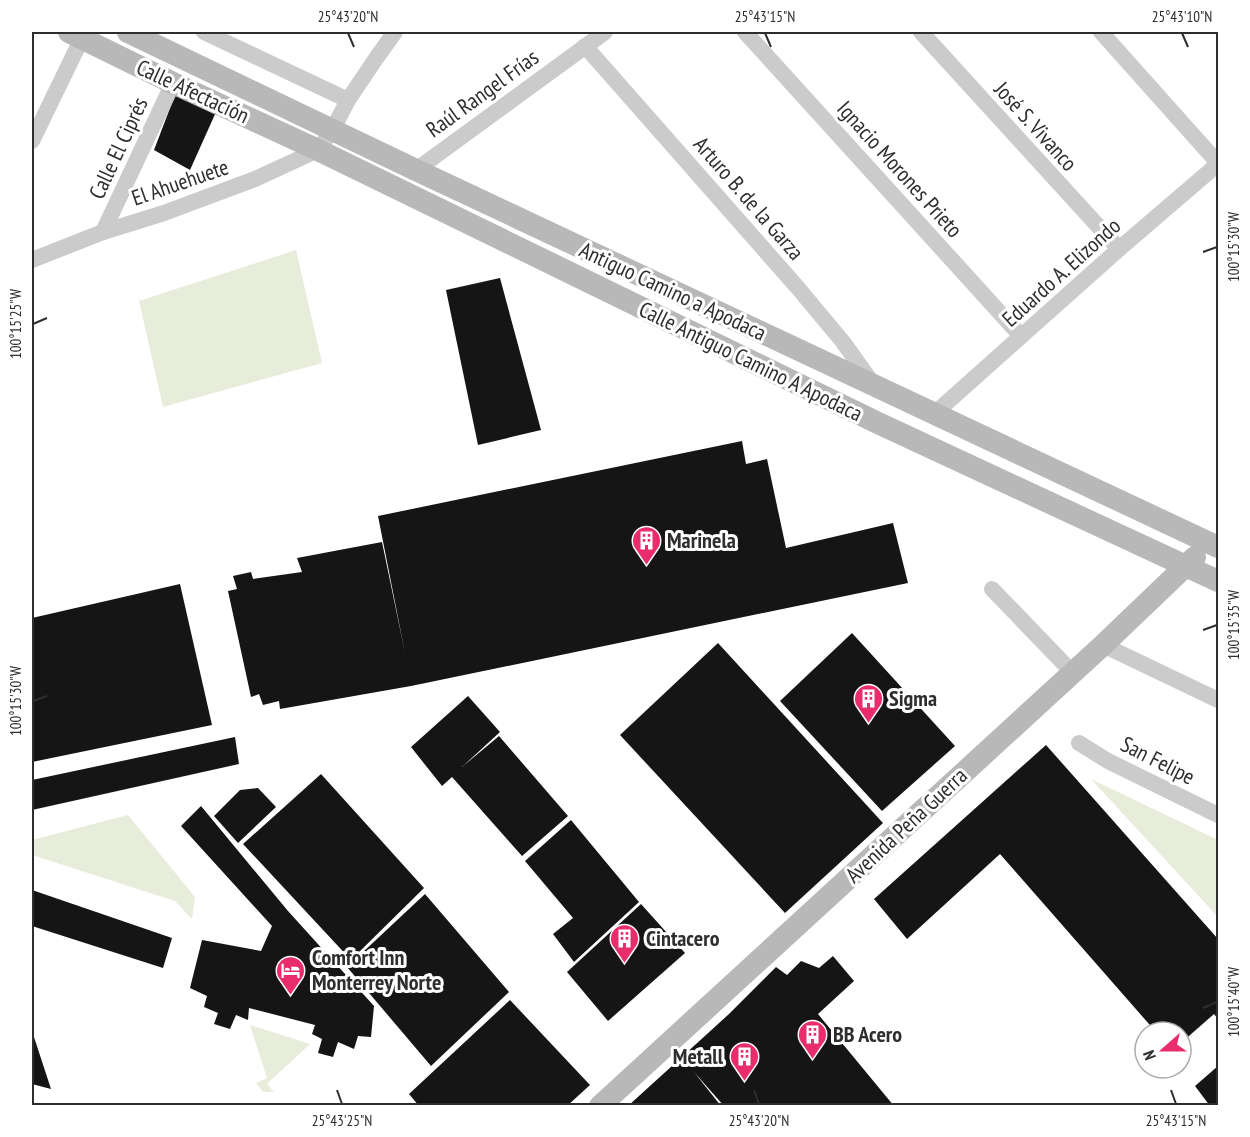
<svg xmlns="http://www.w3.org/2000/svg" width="1250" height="1137" font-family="'PT Sans Narrow',sans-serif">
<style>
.green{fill:#e8ecdb}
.building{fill:#151515}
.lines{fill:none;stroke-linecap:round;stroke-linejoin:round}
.street{stroke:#cbcbcb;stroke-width:16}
.secondary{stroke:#b8b8b8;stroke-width:22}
.ticks{fill:none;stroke:#2e2e2e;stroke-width:2}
.labels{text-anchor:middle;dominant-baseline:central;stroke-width:6;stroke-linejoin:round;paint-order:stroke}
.street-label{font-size:22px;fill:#2e2e2e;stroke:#fff}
.poi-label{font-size:22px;font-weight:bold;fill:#2e2e2e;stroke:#fff;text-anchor:start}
.neatline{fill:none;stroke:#2e2e2e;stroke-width:2}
.ticks-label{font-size:15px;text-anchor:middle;fill:#2e2e2e}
</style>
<rect width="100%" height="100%" fill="#fff"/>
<g class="green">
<path d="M296,250l26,113 -159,44 -24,-106z"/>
<path d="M1091,779l127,61v77z"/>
<path d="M128,815l67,82 -3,22 -17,-18 -143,-46v-15z"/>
<path d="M250,1025l60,19 -43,40 7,8h-11l-7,-9 11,-5z"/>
</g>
<g class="building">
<path d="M175,95l41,17 -26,58 -36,-20z"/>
<path d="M500,278l41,152 -63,15 -32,-155z"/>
<path d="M742,441l4,23 21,-5 19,89 107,-25 15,60 -497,103 -131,23 -1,-8 -16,4 -4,-11 -8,3 -23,-106 9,-2 -4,-13 18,-4 2,7 49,-7 -5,-14 85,-16 23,111 -27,-137z"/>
<path d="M180,584l32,141 -180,37v-144z"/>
<path d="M852,633l103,113 -73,65 -102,-110z"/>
<path d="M718,643l165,180 -98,90 -165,-178z"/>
<path d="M468,696l32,36 -38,35 37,-31 69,80 -46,40 -70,-79 -10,9 -31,-39z"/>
<path d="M235,737l4,27 -207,46v-30z"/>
<path d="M1046,745l172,194v80l-4,-5 -33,29v-11h-25l-156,-178 -93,85 -33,-40z"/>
<path d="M321,774l103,114 -73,72 -108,-116z"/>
<path d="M258,788l18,19 -38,36 -24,-27 26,-26z"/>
<path d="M201,806l87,105 86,95 -3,31 -13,-1 -4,13 -16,-7 -5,15 -15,-4 4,-14 -10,-5 3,-9 -66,-17 -1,12 -12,-5 -6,14 -16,-5 4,-11 -14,-6 3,-11 -17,-8 12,-48 59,11 11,-25 -91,-100z"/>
<path d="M571,820l68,82 -65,60 -21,-28 20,-16 -48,-57z"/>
<path d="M32,890l140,48 -9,30 -131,-42z"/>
<path d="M425,894l84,98 -78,74 -84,-99z"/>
<path d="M641,904l44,49 -77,68 -41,-49z"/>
<path d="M833,956l21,25 -36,33 76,92h-170l-30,-34 27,34h-93l101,-92 47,-47 11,8 14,-14 18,7z"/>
<path d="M510,1000l80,85 -23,21h-33l-3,-3 -3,3h-109l-10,-12z"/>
<path d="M32,1031l19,58 -19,-5z"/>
<path d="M1218,1066v40h-8l-15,-20z"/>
</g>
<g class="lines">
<g class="street">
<path d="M204,32l144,68"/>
<path d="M745,32l276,304"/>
<path d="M921,32l198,217"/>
<path d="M1101,32l117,131"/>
<path d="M585,46l213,242 45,54 30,42"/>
<path d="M32,141l50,-103"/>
<path d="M416,170l189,-138"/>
<path d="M103,232l70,-149"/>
<path d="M32,260l71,-28 61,-19 91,-34 63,-29 15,-21 15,-29 29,-43 18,-25"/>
<path d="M934,414l185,-165 99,-85"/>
<path d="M992,589l80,83"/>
<path d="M1103,645l115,55"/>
<path d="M1079,743l29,18 110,54"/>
</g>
<g class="secondary">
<path d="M69,32l104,51 145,67 560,273 340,158"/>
<path d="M128,32l288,138 802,377"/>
<path d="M600,1106l503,-461 92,-88"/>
</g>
</g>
<path class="ticks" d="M348,33l6,14M765,33l6,14M1182,33l6,14M1203,252l14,-5M33,324l14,-6M1203,630l14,-5M33,701l14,-5M1203,1008l14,-6M337,1090l5,14M754,1090l5,14M1171,1090l5,14"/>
<defs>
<symbol id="building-pin" viewBox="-11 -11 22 30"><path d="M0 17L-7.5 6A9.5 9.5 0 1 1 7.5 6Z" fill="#e92c6b" stroke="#fff"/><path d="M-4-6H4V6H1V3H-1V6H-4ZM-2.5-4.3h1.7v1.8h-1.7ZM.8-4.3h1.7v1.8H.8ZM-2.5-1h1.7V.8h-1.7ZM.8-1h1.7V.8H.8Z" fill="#fff"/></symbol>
<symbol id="hotel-pin" viewBox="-11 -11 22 30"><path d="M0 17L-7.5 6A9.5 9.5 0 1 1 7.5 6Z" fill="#e92c6b" stroke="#fff"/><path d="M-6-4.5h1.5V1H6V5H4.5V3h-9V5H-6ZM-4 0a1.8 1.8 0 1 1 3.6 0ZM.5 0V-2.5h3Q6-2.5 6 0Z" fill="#fff"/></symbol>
</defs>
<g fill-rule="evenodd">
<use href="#building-pin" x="630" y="524" width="33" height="45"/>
<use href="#building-pin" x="852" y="682" width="33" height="45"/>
<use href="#building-pin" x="608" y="922" width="33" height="45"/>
<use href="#hotel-pin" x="274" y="954" width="33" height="45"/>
<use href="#building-pin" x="796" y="1018" width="33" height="45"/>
<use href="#building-pin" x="728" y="1040" width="33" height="45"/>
</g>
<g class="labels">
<g class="street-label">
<text transform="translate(193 91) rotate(25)">Calle Afectación</text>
<text transform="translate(482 93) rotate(-36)">Raúl Rangel Frías</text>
<text transform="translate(1036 126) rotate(48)">José S. Vivanco</text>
<text transform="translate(118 148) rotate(-65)">Calle El Ciprés</text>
<text transform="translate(900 169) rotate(48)">Ignacio Morones Prieto</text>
<text transform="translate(180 182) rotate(-19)">El Ahuehuete</text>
<text transform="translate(749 198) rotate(49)">Arturo B. de la Garza</text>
<text transform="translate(1061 272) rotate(-42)">Eduardo A. Elizondo</text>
<text transform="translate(673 291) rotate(25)">Antiguo Camino a Apodaca</text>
<text transform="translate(751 361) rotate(26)">Calle Antiguo Camino A Apodaca</text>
<text transform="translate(1158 760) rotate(27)">San Felipe</text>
<text transform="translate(906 825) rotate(-43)">Avenida Peña Guerra</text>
</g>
<g class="poi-label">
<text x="667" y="540">Marinela</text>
<text x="889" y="698">Sigma</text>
<text x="646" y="938">Cintacero</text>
<text x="312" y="957">Comfort Inn<tspan x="312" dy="25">Monterrey Norte</tspan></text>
<text x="833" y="1034">BB Acero</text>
<text x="723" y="1056" text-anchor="end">Metall</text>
</g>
</g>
<rect width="1250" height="1137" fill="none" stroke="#ffffff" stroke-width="66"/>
<g transform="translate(1163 1050) rotate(249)"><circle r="28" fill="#ffffff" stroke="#ababab" stroke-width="1.5"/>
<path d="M0-4.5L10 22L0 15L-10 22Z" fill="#e92c6b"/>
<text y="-9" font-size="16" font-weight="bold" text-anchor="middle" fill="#2e2e2e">N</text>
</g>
<rect x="33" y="33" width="1184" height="1071" class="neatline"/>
<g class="ticks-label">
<text x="348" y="22">25°43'20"N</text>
<text x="765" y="22">25°43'15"N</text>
<text x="1182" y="22">25°43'10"N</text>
<text transform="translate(1234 247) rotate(-90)" y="5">100°15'30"W</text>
<text transform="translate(16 324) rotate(-90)" y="5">100°15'25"W</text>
<text transform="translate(1234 625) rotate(-90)" y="5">100°15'35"W</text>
<text transform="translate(16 701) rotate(-90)" y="5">100°15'30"W</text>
<text transform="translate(1234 1002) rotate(-90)" y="5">100°15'40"W</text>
<text x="342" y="1126">25°43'25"N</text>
<text x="759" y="1126">25°43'20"N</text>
<text x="1176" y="1126">25°43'15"N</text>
</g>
</svg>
